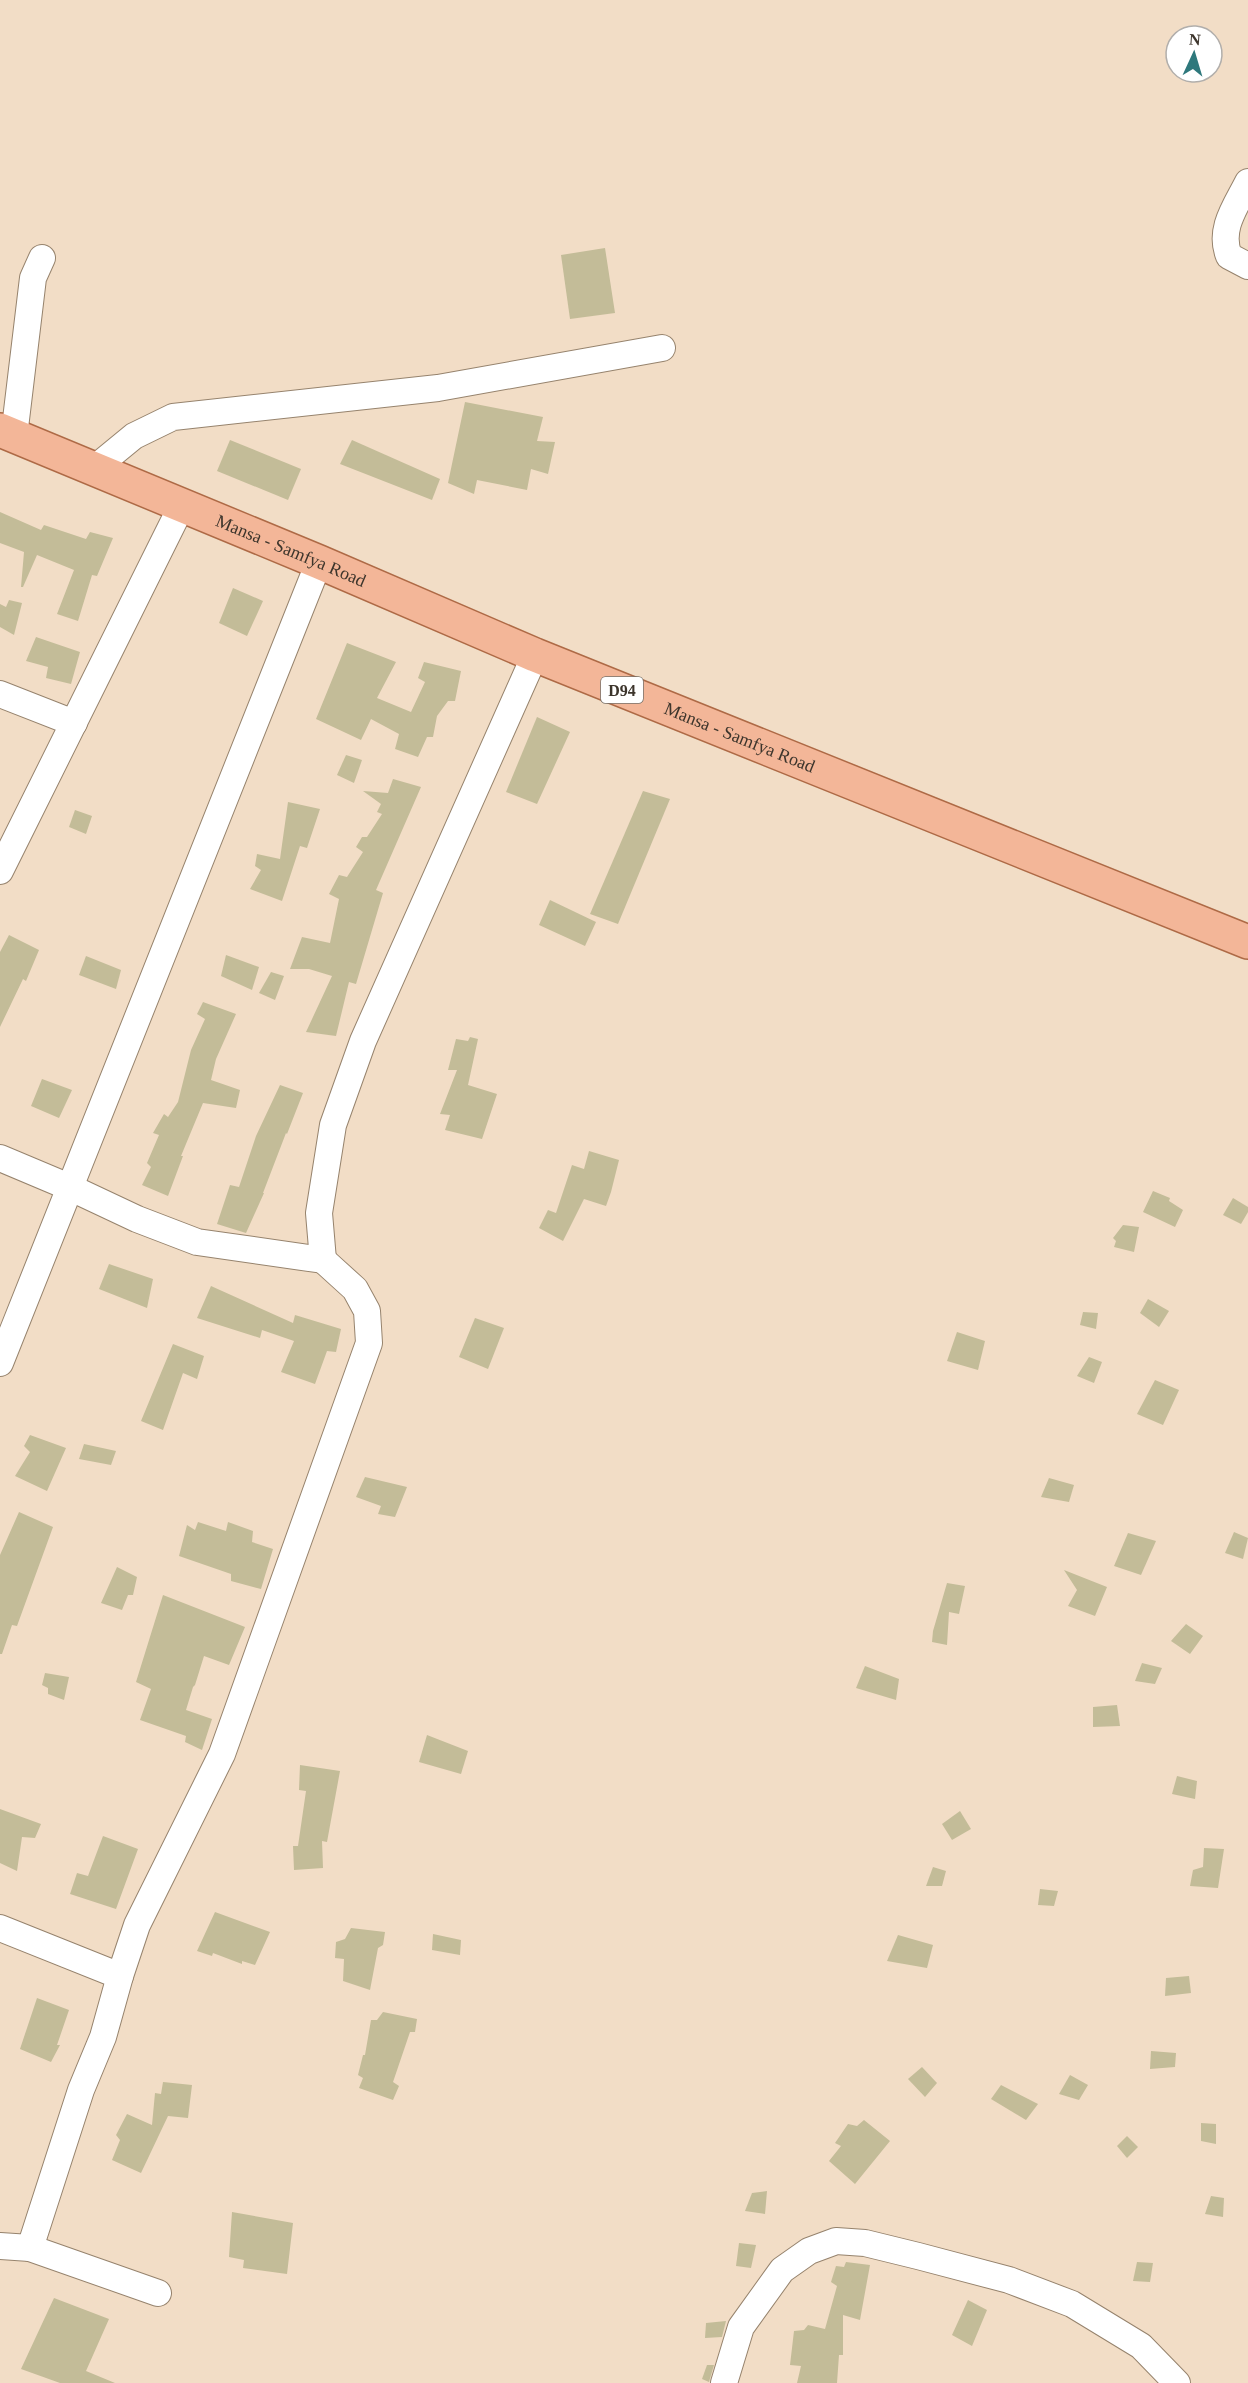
<svg xmlns="http://www.w3.org/2000/svg" width="1248" height="2383" font-family="Georgia,serif">
<style>
.building{fill:#c3bc98}
.lines{fill:none;stroke-linecap:round;stroke-linejoin:round}
.minor-casing{stroke:#96836d;stroke-width:28}
.major-casing{stroke:#ae6a46;stroke-width:36}
.minor{stroke:#fff;stroke-width:26}
.major{stroke:#f3b698;stroke-width:33}
.labels{text-anchor:middle;dominant-baseline:central;stroke-width:4.5;stroke-linejoin:round;paint-order:stroke}
.shield{fill:#fff;stroke:#77726b;stroke-width:1.5}
.shield-label{font-size:16px;font-weight:bold;fill:#3d352c}
.street-label{font-size:18px;fill:#3d352c;stroke:#fff}
</style>
<rect width="100%" height="100%" fill="#f2ddc6"/>
<g class="building">
<path d="M605,248l10,65 -45,6 -9,-64z"/>
<path d="M465,402l78,15 -6,24 18,1 -7,32 -17,-5 -4,21 -50,-10 -3,14 -26,-11z"/>
<path d="M230,440l71,29 -13,31 -71,-29z"/>
<path d="M352,440l88,39 -8,21 -92,-36z"/>
<path d="M0,512l41,18 3,-5 42,14 4,-7 23,6 -16,38 -5,-1 -14,46 -21,-7 17,-44 -37,-15 -14,32h-2l3,-35 -24,-9z"/>
<path d="M233,588l30,13 -16,35 -28,-13z"/>
<path d="M9,600l13,3 -8,32 -14,-8v-23l6,3z"/>
<path d="M36,637l44,15 -9,32 -25,-6 2,-11 -22,-6z"/>
<path d="M347,643l49,19 -19,36 34,14 14,-30 -7,-4 6,-16 37,9 -6,30h-7l-11,15 -4,21h-6l-9,20 -23,-8 4,-15 -28,-15 -10,21 -45,-21z"/>
<path d="M537,717l33,15 -33,72 -31,-12z"/>
<path d="M346,755l16,5 -8,23 -17,-8z"/>
<path d="M393,779l28,8 -45,103 7,3 -27,91 -7,-2 -13,54 -30,-4 26,-56 -23,-7h-19l12,-32 28,6 9,-44 -10,-5 10,-19 8,2 16,-25 -7,-5 6,-10h5l15,-23 -5,-2 4,-8 -18,-13 25,2z"/>
<path d="M643,791l27,8 -52,125 -28,-10z"/>
<path d="M288,802l32,7 -13,39 -7,-2 -18,55 -32,-12 11,-19 -6,-4 2,-12 23,5z"/>
<path d="M75,810l17,6 -6,18 -17,-7z"/>
<path d="M550,900l46,22 -11,24 -46,-21z"/>
<path d="M9,935l30,15 -13,31 -3,-2 -23,48v-75z"/>
<path d="M226,955l33,12 -7,23 -31,-14z"/>
<path d="M86,956l35,14 -5,19 -37,-14z"/>
<path d="M271,972l13,4 -9,24 -16,-7z"/>
<path d="M203,1002l33,12 -20,45 -5,21 29,10 -4,18 -33,-5 -22,53h2l-15,40 -26,-11 9,-18 -4,-4 12,-28 -6,-2 11,-19 4,3 10,-15 13,-52 14,-31 -8,-5z"/>
<path d="M470,1037l8,2 -10,46 29,9 -15,45 -37,-9 5,-15 -10,-1 17,-44h-9l8,-31 12,2z"/>
<path d="M42,1079l30,11 -13,28 -28,-12z"/>
<path d="M280,1085l23,8 -16,41 -1,-1 -23,60h1l-18,40 -29,-9 13,-39 9,2 17,-51z"/>
<path d="M589,1151l30,9 -8,32 -5,14 -22,-7 -21,42 -24,-13 9,-18 8,3 16,-48 12,4z"/>
<path d="M1153,1191l17,7 -1,3 14,9 -8,17 -32,-15z"/>
<path d="M1233,1198l15,9v5l-7,12 -18,-9z"/>
<path d="M1123,1225l16,2 -5,25 -20,-5 2,-6 -3,-3z"/>
<path d="M109,1264l44,15 -6,29 -48,-19z"/>
<path d="M211,1286l82,37 2,-8 46,14 -5,23 -9,-1 -12,33 -34,-12 13,-31 -32,-11 -2,8 -63,-20z"/>
<path d="M1148,1299l21,12 -10,16 -19,-14z"/>
<path d="M1083,1312l15,1 -2,16 -16,-4z"/>
<path d="M475,1318l29,10 -16,41 -29,-12z"/>
<path d="M957,1332l28,9 -7,29 -31,-9z"/>
<path d="M173,1344l31,12 -7,23 -14,-6 -20,57 -22,-9z"/>
<path d="M1089,1357l13,5 -8,21 -17,-7z"/>
<path d="M1155,1380l24,10 -16,35 -26,-11z"/>
<path d="M30,1435l36,13 -19,43 -32,-15 15,-24 -6,-6z"/>
<path d="M84,1444l32,7 -5,14 -32,-6z"/>
<path d="M365,1477l42,10 -12,30 -17,-3 3,-8 -25,-9z"/>
<path d="M1049,1478l25,7 -5,17 -28,-5z"/>
<path d="M19,1512l34,15 -36,99 -5,-1 -10,29h-2v-99z"/>
<path d="M198,1522l28,9 2,-9 25,9 -1,11 21,7 -12,40 -30,-8v-7l-52,-18 8,-31 8,5z"/>
<path d="M1234,1532l14,6 -5,21 -18,-6z"/>
<path d="M1128,1533l28,8 -15,34 -27,-9z"/>
<path d="M117,1567l20,10 -4,18h-5l-6,15 -21,-7z"/>
<path d="M1064,1570l43,17 -12,29 -27,-10 9,-16z"/>
<path d="M947,1583l18,3 -6,28 -10,-2 -2,33 -15,-3 1,-11z"/>
<path d="M163,1595l82,32 -16,38 -25,-9 -9,29 -2,2 -7,23 26,9 -10,31 -17,-8 1,-6 -46,-16 11,-31 -15,-7z"/>
<path d="M1186,1624l17,12 -13,18 -19,-13z"/>
<path d="M1142,1663l20,5 -7,16 -20,-3z"/>
<path d="M865,1666l34,13 -3,21 -40,-12z"/>
<path d="M45,1673l24,4 -5,23 -16,-6v-6l-6,-3z"/>
<path d="M1117,1705l3,21 -27,1v-20z"/>
<path d="M427,1735l41,16 -7,23 -42,-12z"/>
<path d="M300,1765l40,6 -13,71 -5,-1 1,27 -29,2 -1,-24h5l8,-55 -7,-1z"/>
<path d="M1177,1776l20,5 -2,18 -23,-5z"/>
<path d="M0,1809l41,15 -6,14 -13,-1 -5,34 -17,-8z"/>
<path d="M960,1811l11,18 -19,11 -10,-16z"/>
<path d="M103,1836l35,13 -22,60 -46,-15 7,-21 11,3z"/>
<path d="M1204,1848l20,1 -6,39 -28,-2 3,-16 10,-3z"/>
<path d="M933,1867l13,4 -4,15h-16z"/>
<path d="M1040,1889l18,2 -4,15 -16,-1z"/>
<path d="M215,1912l55,20 -15,33 -13,-4v3l-29,-11 -1,3 -15,-5z"/>
<path d="M351,1928l34,4 -2,13 -5,3 -8,42 -27,-9 1,-22 -9,-1 1,-16 9,-3z"/>
<path d="M433,1934l28,6 -1,15 -28,-5z"/>
<path d="M898,1935l35,10 -6,23 -40,-7z"/>
<path d="M1189,1976l2,17 -26,3 1,-18z"/>
<path d="M37,1998l32,12 -12,35h3l-9,17 -31,-13z"/>
<path d="M383,2012l34,7 -2,13h-5l-17,50 6,4 -6,14 -34,-12 4,-10 -5,-3 5,-20h2l6,-35h6z"/>
<path d="M1151,2051l25,2 -1,14 -25,2z"/>
<path d="M922,2067l15,16 -12,14 -17,-18z"/>
<path d="M1070,2075l18,10 -9,15 -20,-6z"/>
<path d="M163,2082l29,3 -4,33 -20,-2 -27,57 -29,-13 8,-20 -4,-5 11,-21 25,11 3,-32 6,1z"/>
<path d="M1001,2085l37,19 -12,16 -35,-21z"/>
<path d="M864,2120l26,21 -35,43 -26,-23 12,-15 -6,-3 13,-19 9,2z"/>
<path d="M1201,2123l15,1v20l-15,-3z"/>
<path d="M1127,2136l11,11 -11,11 -10,-12z"/>
<path d="M767,2191l-2,23 -20,-3 7,-18z"/>
<path d="M1211,2196l13,2 -1,19 -18,-3z"/>
<path d="M232,2212l61,11 -6,51 -44,-6 1,-8 -15,-3z"/>
<path d="M739,2243l17,2 -5,23 -15,-2z"/>
<path d="M846,2262l24,3 -10,55 -17,-5v40h-4l-2,28h-40l4,-17 -11,-1 4,-34 10,-1 4,-5 17,4 12,-43 -6,-4 5,-16 8,1z"/>
<path d="M1137,2262l16,1 -3,19 -17,-1z"/>
<path d="M54,2298l55,21 -23,52 29,12h-55l-39,-14z"/>
<path d="M968,2300l19,10 -15,36 -20,-11z"/>
<path d="M726,2321l-4,16 -17,1 1,-15z"/>
<path d="M707,2365h7l-5,17 -7,-3z"/>
</g>
<g class="lines">
<defs>
<g id="minor">
<path d="M1248,182c-12,24 -30,47 -19,74l19,10"/>
<path d="M14,436l19,-158 9,-20"/>
<path d="M95,468l39,-32 39,-19 265,-29 224,-40"/>
<path d="M0,694l74,29"/>
<path d="M0,871l182,-366"/>
<path d="M0,1158l69,29 68,32 60,23 126,18 -4,-47 14,-88 30,-84 172,-386"/>
<path d="M0,1363l319,-801"/>
<path d="M0,1928l120,48"/>
<path d="M0,2246l30,2 51,-158 22,-53 17,-61 17,-51 85,-171 147,-411 -2,-32 -12,-22 -32,-29"/>
<path d="M30,2248l128,45"/>
<path d="M724,2383l17,-56 41,-57 27,-19 27,-10 29,2 53,13 91,24 63,24 69,42 36,37"/>
</g>
<g id="major">
<path id="s1" d="M0,430l319,132 216,93 713,287"/>
</g>
</defs>
<use href="#minor" class="minor-casing"/>
<use href="#major" class="major-casing"/>
<use href="#minor" class="minor"/>
<use href="#major" class="major"/>
</g>
<g class="labels">
<rect class="shield" x="601" y="677" width="42" height="26" rx="4.5"/>
<g class="shield-label">
<text x="622" y="690">D94</text>
</g>
<g class="street-label">
<text stroke="none"><textPath href="#s1" startOffset="315">Mansa - Samfya Road</textPath></text>
<text stroke="none"><textPath href="#s1" startOffset="801">Mansa - Samfya Road</textPath></text>
</g>
</g>
<g transform="translate(1194 54) rotate(4)"><circle r="28" fill="#ffffff" stroke="#b1aeab" stroke-width="1.5"/>
<path d="M0-4.5L10 22L0 15L-10 22Z" fill="#2e787c"/>
<text y="-9" font-size="16" font-weight="bold" text-anchor="middle" fill="#3d352c">N</text>
</g>
</svg>
